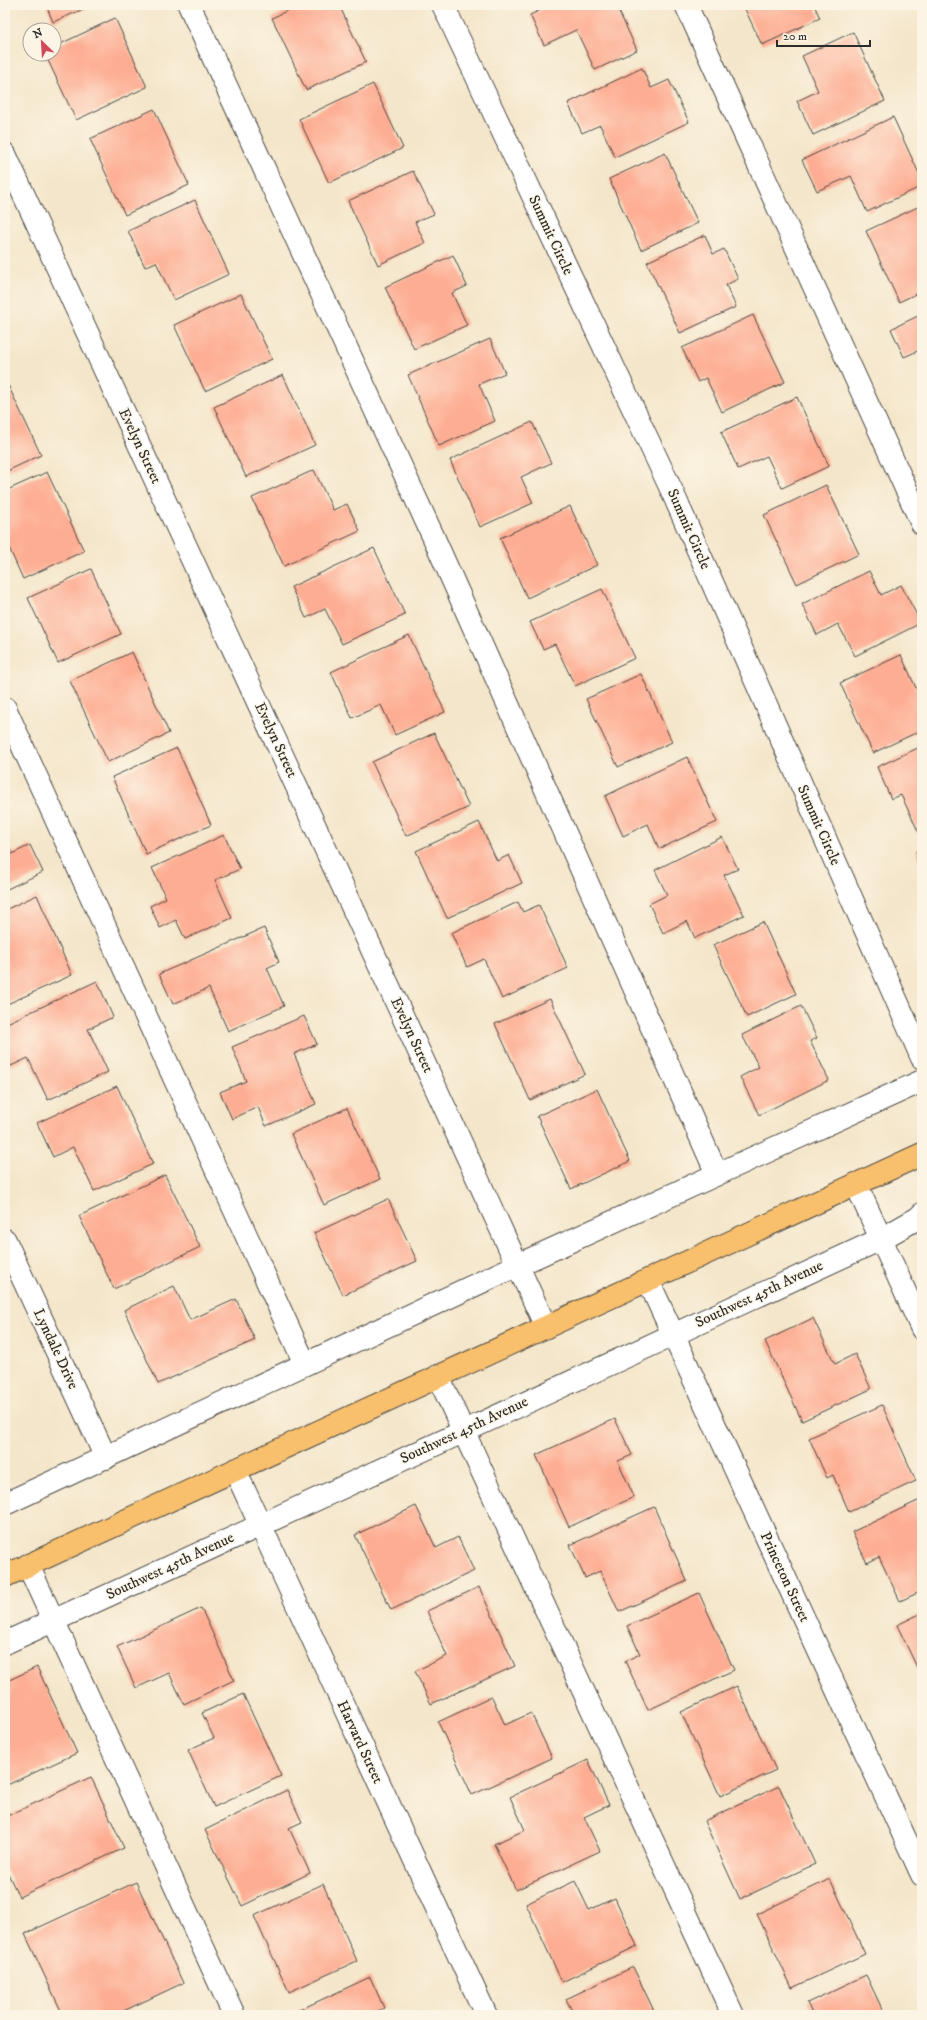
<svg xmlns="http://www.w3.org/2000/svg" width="927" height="2020" font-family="'IM FELL DW Pica',serif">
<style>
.building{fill:#fdad93}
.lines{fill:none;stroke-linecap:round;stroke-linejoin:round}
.minor-casing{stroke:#494743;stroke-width:24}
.major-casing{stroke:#494743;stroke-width:24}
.minor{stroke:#fff;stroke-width:22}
.major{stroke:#f8bf6c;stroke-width:22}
.labels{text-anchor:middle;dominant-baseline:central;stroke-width:3;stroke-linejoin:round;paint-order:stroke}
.street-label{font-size:15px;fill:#2b2b2b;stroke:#fcf5e5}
</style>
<rect width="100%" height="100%" fill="#fcf5e5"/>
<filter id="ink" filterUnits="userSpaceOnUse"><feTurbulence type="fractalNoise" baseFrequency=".025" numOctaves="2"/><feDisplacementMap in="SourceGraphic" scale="8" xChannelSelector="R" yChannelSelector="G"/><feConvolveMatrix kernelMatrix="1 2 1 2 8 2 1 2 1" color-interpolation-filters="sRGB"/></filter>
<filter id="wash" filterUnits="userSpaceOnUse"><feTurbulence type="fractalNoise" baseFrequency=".012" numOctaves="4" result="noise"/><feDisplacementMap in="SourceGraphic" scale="16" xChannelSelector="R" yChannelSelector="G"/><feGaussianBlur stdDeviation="0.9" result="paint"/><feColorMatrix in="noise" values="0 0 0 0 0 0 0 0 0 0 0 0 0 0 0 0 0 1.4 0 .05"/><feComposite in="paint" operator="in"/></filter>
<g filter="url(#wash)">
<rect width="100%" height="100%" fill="#f4e6ca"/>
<g id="blocks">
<g class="building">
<path d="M46,5h47l-40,17z"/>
<path d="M299,5h40l27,57 -60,28 -34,-72z"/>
<path d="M551,5h65l21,45 -42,20 -19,-40 -32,15 -14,-30z"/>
<path d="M743,5h71l6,13 -58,27z"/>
<path d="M115,18l32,69 -71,33 -31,-66h9v-7z"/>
<path d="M853,32l32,69 -72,34 -16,-34 21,-10 -16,-35z"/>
<path d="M642,68l9,20 18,-8 20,42 -74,35 -15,-32 -18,8 -14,-30z"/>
<path d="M373,84l30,64 -74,35 -30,-64z"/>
<path d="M154,109l35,76 -64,30 -35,-76z"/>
<path d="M893,117l29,63v6l-55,26 -16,-36 -34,15 -15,-31z"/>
<path d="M665,153l33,70 -57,27 -32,-71z"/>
<path d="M413,171l21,43 -19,8 10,21 -47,22 -30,-64z"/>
<path d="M195,200l34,74 -55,26 -18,-38 -11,5 -17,-36z"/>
<path d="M922,205v86l-23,11 -33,-71z"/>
<path d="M705,235l8,19 11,-5 14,30 -12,6 10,22 -56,26 -33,-71z"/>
<path d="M453,255l14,31 -15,7 15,32 -53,24 -29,-62z"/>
<path d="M241,294l31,65 -67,32 -31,-66z"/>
<path d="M922,314v35l-18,8 -13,-28z"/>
<path d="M753,315l32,67 -63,30 -16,-34 -8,4 -16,-34z"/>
<path d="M490,339l15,34 -26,11 16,37 -56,25 -31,-71z"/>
<path d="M283,375l32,70 -69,32 -32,-70z"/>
<path d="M8,385l33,70 -36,17v-86z"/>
<path d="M797,397l32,69 -47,22 -15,-32 -29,13 -17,-37z"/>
<path d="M532,422l19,41 -30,14 12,26 -53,24 -30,-67z"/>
<path d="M314,470l19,40 14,-6 13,27 -76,35 -32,-68z"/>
<path d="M47,472l37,79 -61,28 -18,-40v-48z"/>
<path d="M826,485l33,69 -62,30 -33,-69z"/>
<path d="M570,506l27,59 -70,33 -27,-60z"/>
<path d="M374,548l31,67 -63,29 -17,-35 -19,9 -15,-31z"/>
<path d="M91,569l30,65 -63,29 -30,-65z"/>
<path d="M869,571l12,24 20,-10 20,38 -66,33 -17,-32 -21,11 -15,-31z"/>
<path d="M602,589l33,69 -60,28 -20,-42 -12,5 -13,-27z"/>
<path d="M409,635l36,77 -50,23 -14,-30 -29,13 -21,-46z"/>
<path d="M132,652l37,81 -61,29 -38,-81z"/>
<path d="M901,655l21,46v29l-49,23 -33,-70z"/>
<path d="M641,674l31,68 -54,25 -32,-68z"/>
<path d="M434,733l35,74 -63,29 -34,-74z"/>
<path d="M922,746v85l-3,2 -18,-38 -10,4 -14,-32z"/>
<path d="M177,748l34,77 -65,29 -34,-77z"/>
<path d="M687,757l30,65 -58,27 -11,-25 -25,12 -18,-40z"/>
<path d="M479,822l18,39 12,-6 13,28 -75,35 -31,-67z"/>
<path d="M224,835l16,34 -25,11 17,38 -47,21 -9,-19 -16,8 -10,-22 16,-8 -14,-30z"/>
<path d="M722,837l16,32 -14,6 20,40 -49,23 -8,-17 -24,12 -14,-29 18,-9 -12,-25z"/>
<path d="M5,839l7,15 18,-9 13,27 -38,18z"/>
<path d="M922,848v16l-6,-13z"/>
<path d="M37,895l35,80 -67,30v-95z"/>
<path d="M518,902l5,10 16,-7 29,63 -66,31 -18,-40 -17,8 -16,-34z"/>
<path d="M763,922l33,72 -49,23 -34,-72z"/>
<path d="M264,928l15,34 -12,6 17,38 -56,25 -19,-43 -36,16 -14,-30z"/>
<path d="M97,981l16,36 -25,12 20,43 -60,28 -20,-42 -17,8 -6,-12v-30z"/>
<path d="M550,999l35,75 -55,26 -35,-76z"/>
<path d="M801,1006l16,32 -7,3 19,39 -70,35 -19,-38 19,-10 -17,-32z"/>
<path d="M304,1016l13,28 -23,10 22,50 -50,22 -8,-19 -26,12 -12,-27 26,-11 -14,-34z"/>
<path d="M117,1086l36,78 -59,27 -21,-44 -20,10 -16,-34z"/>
<path d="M597,1089l33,72 -59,28 -34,-73z"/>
<path d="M347,1108l33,71 -56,26 -33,-71z"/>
<path d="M165,1175l35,72 -86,42 -35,-73z"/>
<path d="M388,1199l29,62 -74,34 -29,-62z"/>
<path d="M174,1286l16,34 46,-21 19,41 -97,44 -34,-74z"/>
<path d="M813,1318l22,46 20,-10 16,35 -69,32 -37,-80z"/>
<path d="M882,1405l34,76 -67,31 -16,-37 -6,3 -18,-40z"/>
<path d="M615,1419l17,36 -14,6 16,36 -65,30 -33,-72z"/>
<path d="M922,1499v92l-22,10 -21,-44 -12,6 -15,-31z"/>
<path d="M416,1506l20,42 22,-11 16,34 -83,39 -36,-75z"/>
<path d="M654,1507l33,74 -68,31 -19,-41 -15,7 -15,-33z"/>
<path d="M479,1587l36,79 -84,38 -16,-33 32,-15 -20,-45z"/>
<path d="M699,1593l35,77 -86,40 -23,-49 15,-7 -13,-28z"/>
<path d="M201,1608l33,72 -50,24 -15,-31 -33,15 -19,-41z"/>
<path d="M922,1613v65l-25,-53z"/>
<path d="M37,1667l40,86 -72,33v-104z"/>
<path d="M737,1686l39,84 -56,26 -39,-84z"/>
<path d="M243,1694l38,82 -67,31 -26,-57 26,-12 -12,-25z"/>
<path d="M492,1697l13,28 26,-12 21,45 -80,37 -34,-73z"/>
<path d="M588,1760l21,45 -25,12 16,34 -84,39 -22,-46 31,-14 -15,-33z"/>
<path d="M91,1777l33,71 -105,49 -14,-30v-50z"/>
<path d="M779,1786l36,78 -75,35 -36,-78z"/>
<path d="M287,1790l15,32 -13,6 21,45 -68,33 -37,-76z"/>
<path d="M830,1879l35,75 -73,34 -35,-74z"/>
<path d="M575,1881l14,29 26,-12 22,48 -75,36 -36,-78z"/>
<path d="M136,1882l47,101 -68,32h-52l-38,-81z"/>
<path d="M323,1884l34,77 -68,31 -35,-76z"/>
<path d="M633,1967l23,48h-82l-8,-16z"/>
<path d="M866,1975l19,40h-72l-6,-12z"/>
<path d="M370,1977l14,31 -15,7h-73l-1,-3z"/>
</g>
</g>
</g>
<g filter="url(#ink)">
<use href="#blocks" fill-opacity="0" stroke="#494743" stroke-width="1"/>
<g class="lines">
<defs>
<g id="minor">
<path d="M189,5l244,531 284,638"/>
<path d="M443,5l228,484 251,569"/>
<path d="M686,5l236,519"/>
<path d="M5,154l541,1173"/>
<path d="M5,708l300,656"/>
<path d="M856,1184l66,145"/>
<path d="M5,1240l101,218"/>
<path d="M648,1280l274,595"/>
<path d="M438,1376l295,639"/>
<path d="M235,1470l251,545"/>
<path d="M5,1504l513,-239 404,-184"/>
<path d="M28,1565l206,450"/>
<path d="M5,1643l876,-404 37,-21 4,-4"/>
</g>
<path id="major" d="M5,1576l917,-422"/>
</defs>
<use href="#minor" class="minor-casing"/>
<use href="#major" class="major-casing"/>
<use href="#minor" class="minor"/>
<use href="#major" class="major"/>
</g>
</g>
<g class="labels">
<g class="street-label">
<text transform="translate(551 235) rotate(65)">Summit Circle</text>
<text transform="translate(140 446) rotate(65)">Evelyn Street</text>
<text transform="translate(689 529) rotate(66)">Summit Circle</text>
<text transform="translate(276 740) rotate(65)">Evelyn Street</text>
<text transform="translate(819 825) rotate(66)">Summit Circle</text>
<text transform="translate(412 1035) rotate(65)">Evelyn Street</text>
<text transform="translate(759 1294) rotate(-25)">Southwest 45th Avenue</text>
<text transform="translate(56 1349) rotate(65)">Lyndale Drive</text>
<text transform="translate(464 1430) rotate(-25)">Southwest 45th Avenue</text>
<text transform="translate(170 1566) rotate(-25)">Southwest 45th Avenue</text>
<text transform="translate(785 1577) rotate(65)">Princeton Street</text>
<text transform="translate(360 1742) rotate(65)">Harvard Street</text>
</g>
</g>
<rect width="927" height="2020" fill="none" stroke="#fcf5e5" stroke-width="20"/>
<g transform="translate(42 42) rotate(335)"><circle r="19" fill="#fcf5e5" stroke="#a8a49b"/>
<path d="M0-3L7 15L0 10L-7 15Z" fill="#d1495b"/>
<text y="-6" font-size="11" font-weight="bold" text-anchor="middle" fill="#2b2b2b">N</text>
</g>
<path d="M777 40v6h93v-6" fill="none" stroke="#2b2b2b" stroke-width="2"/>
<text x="783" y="40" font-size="12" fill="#2b2b2b" stroke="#fcf5e5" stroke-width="3" paint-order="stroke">20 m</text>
</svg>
